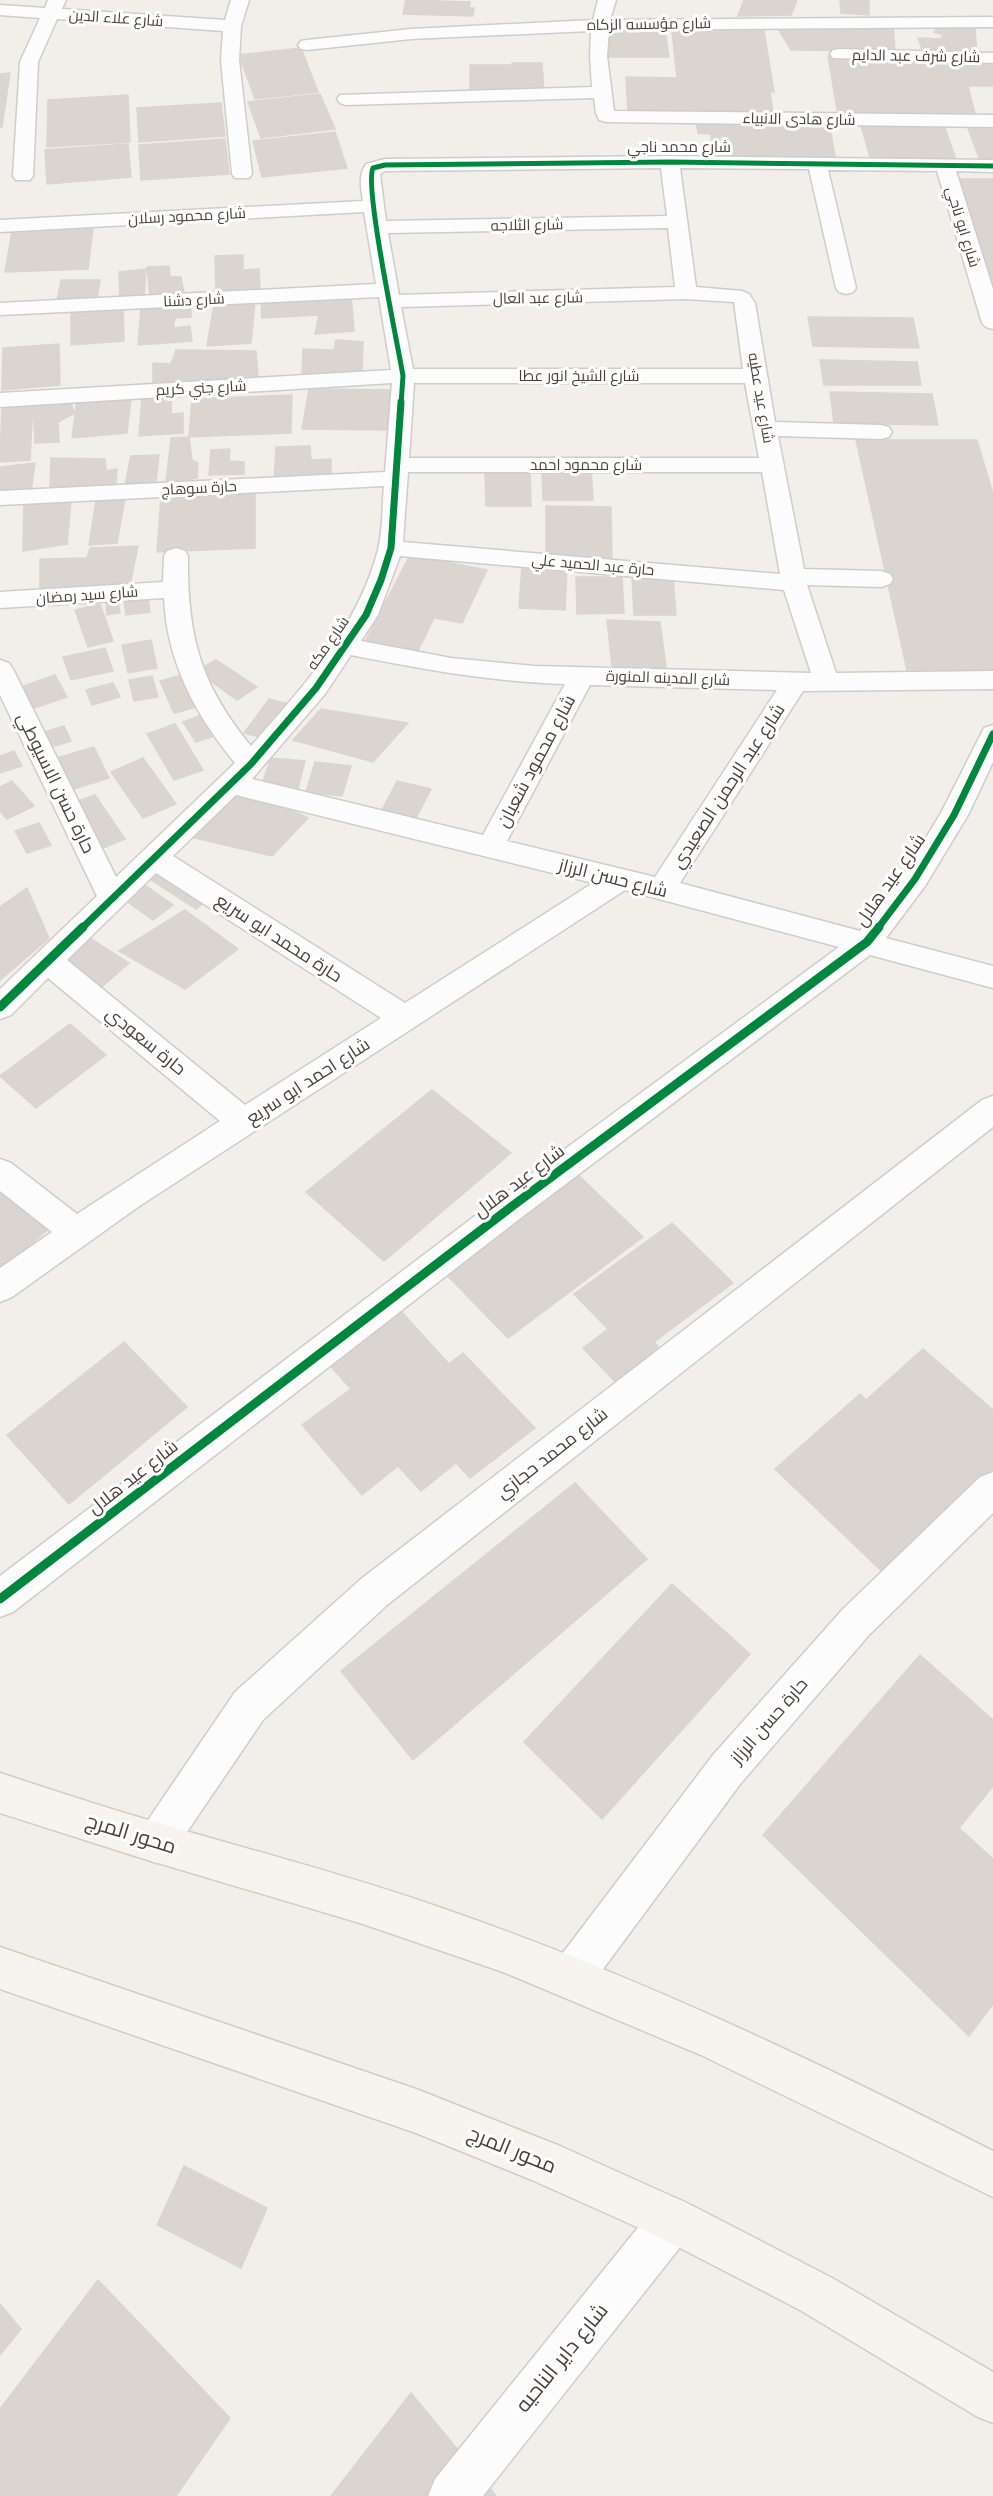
<svg xmlns="http://www.w3.org/2000/svg" width="993" height="2496" font-family="'Varela Round',Cairo,sans-serif">
<style>
.building{fill:#dad5d1;stroke:#dad5d0;stroke-width:1.5}
.lines{fill:none;stroke-linecap:round;stroke-linejoin:round}
.minor-casing{stroke:#d0ccc8;stroke-width:3}
.secondary-casing{stroke:#d3ccc2;stroke-width:3}
.minor{fill:#fdfcfc;fill-rule:evenodd}
.secondary{fill:#f7f4ef;fill-rule:evenodd}
.cycleway-far2-casing{stroke:#fff;stroke-width:8}
.cycleway-far1-casing{stroke:#fff;stroke-width:10}
.cycleway-casing{stroke:#fff;stroke-width:13}
.cycleway-far2{stroke:#00873e;stroke-width:5}
.cycleway-far1{stroke:#00873e;stroke-width:7}
.cycleway{stroke:#00873e;stroke-width:9}
.labels{text-anchor:middle;dominant-baseline:central;stroke-width:6;stroke-linejoin:round;paint-order:stroke}
.far-street-label{font-size:15px;fill:#483f36;stroke:#fff}
.street-label{font-size:18px;fill:#483f36;stroke:#fff}
.near-street-label{font-size:21px;fill:#483f36;stroke:#fff}
</style>
<rect width="100%" height="100%" fill="#f2eeea"/>
<g class="building">
<path d="M406,0l64,2 -1,6h5l-1,8 -70,-2z"/>
<path d="M744,0h53l-6,15 -53,1z"/>
<path d="M840,0h29v15l-28,-2z"/>
<path d="M893,25l2,26 -104,-1 -14,-23z"/>
<path d="M938,27l37,1 2,25 -54,-2 -5,-13 23,1 3,-4 -10,-3z"/>
<path d="M665,30l4,27h-63l-3,-26z"/>
<path d="M672,31h92l10,61 -4,-1 3,22 -145,-1 -2,-35 51,1z"/>
<path d="M301,48l17,44 -63,7 -16,-44z"/>
<path d="M828,56l165,3v27h-25l8,32 -138,-3z"/>
<path d="M512,63h30l2,30h-74v-28h42z"/>
<path d="M10,73l-8,54h-2v-53z"/>
<path d="M320,94l15,35 -74,9 -13,-36z"/>
<path d="M128,95l2,47 -83,5 1,-47z"/>
<path d="M221,103l4,33 -86,6 -2,-34z"/>
<path d="M696,120l133,2 7,40 -123,-2 -2,-26 -13,-1z"/>
<path d="M860,122h83l13,38 -85,1z"/>
<path d="M966,123h27v39l-12,1z"/>
<path d="M335,132l12,36 -85,9 -9,-36z"/>
<path d="M225,139l4,35 -88,6 -2,-35z"/>
<path d="M128,144l3,33 -84,7 -2,-34z"/>
<path d="M954,179h39v107h-5z"/>
<path d="M93,228l-5,41 -83,3 7,-41z"/>
<path d="M243,255v15l16,-1 1,20 -44,2 -1,-35z"/>
<path d="M169,266l1,11h11l3,16 -34,3 -3,-29z"/>
<path d="M146,269l-2,28 -24,3 -1,-28z"/>
<path d="M61,280h39l-3,19 -40,2z"/>
<path d="M351,294l3,37 -39,3 4,-19 -57,3 -1,-18z"/>
<path d="M255,301l-4,42 -44,3 7,-41z"/>
<path d="M123,306l1,35 -53,4v-36z"/>
<path d="M191,306v11l-16,1 -2,10 17,-2 2,15 -54,4 3,-38z"/>
<path d="M808,317l105,1 6,30 -106,-2z"/>
<path d="M336,340l27,2 -1,30 -60,1 1,-24 31,1z"/>
<path d="M59,344l1,41 -58,5 1,-42z"/>
<path d="M176,350l80,1 2,25 -105,7v-20l18,1z"/>
<path d="M820,360l97,2 4,23h-97z"/>
<path d="M309,389l86,1 -5,40 -88,-1z"/>
<path d="M830,392l102,2 6,31 -104,-2z"/>
<path d="M172,395l-1,19 12,-1v20l-44,3 3,-39z"/>
<path d="M292,395l-1,38 -102,4 3,-38z"/>
<path d="M131,398l-4,35 -55,5 5,-39z"/>
<path d="M69,400l6,13 -17,9 1,20 -24,1 -2,-40z"/>
<path d="M33,403l-3,57 -30,2 2,-56z"/>
<path d="M189,437l3,23 6,3 -1,15 -31,4 5,-44z"/>
<path d="M856,440h121l16,54v176h-86z"/>
<path d="M310,446l1,14 20,-1v18l-57,3 2,-33z"/>
<path d="M230,449l-1,12 15,1v12l-35,1 2,-25z"/>
<path d="M159,455l-3,27 -31,3 6,-29z"/>
<path d="M51,458l54,1 1,12 11,-2 -1,15 -66,6z"/>
<path d="M35,463l-4,28 -31,2v-26z"/>
<path d="M542,467h49l2,33h-50z"/>
<path d="M485,469h45l1,37h-45z"/>
<path d="M255,493v55l-98,4 4,-55z"/>
<path d="M125,499l-8,44 -28,2 7,-45z"/>
<path d="M71,501l-4,43 -44,7 1,-48z"/>
<path d="M546,506l65,1 1,54 -66,-2z"/>
<path d="M138,546l-8,39 -90,5v-31l47,-1 3,-10z"/>
<path d="M410,555l77,15 -25,53 -28,-5 -18,37 -52,-11z"/>
<path d="M522,566l45,2 -2,42 -46,-2z"/>
<path d="M576,577h46l2,36 -47,1z"/>
<path d="M632,578h41l3,37h-42z"/>
<path d="M117,598l3,15 -13,2 -1,-15z"/>
<path d="M148,598l2,14 -24,3 -2,-14z"/>
<path d="M100,604l13,37 -25,6 -13,-37z"/>
<path d="M607,620l53,2 6,45 -18,2 -36,-3z"/>
<path d="M151,640l6,28 -29,5 -6,-28z"/>
<path d="M105,648l8,23 -42,9 -8,-23z"/>
<path d="M216,660l41,27 -20,13 -40,-29z"/>
<path d="M55,675l12,22 -33,11 -13,-21z"/>
<path d="M182,675l15,32 -23,6 -14,-32z"/>
<path d="M152,676l6,21 -24,4 -5,-21z"/>
<path d="M113,683l7,14 -28,8 -6,-15z"/>
<path d="M269,699l23,6 -24,34 -24,-6z"/>
<path d="M321,709l87,14 -35,39 -80,-22z"/>
<path d="M202,715l14,20 -20,7 -13,-20z"/>
<path d="M175,724l28,46 -29,10 -27,-46z"/>
<path d="M64,726l7,15 -26,8 -7,-15z"/>
<path d="M94,747l15,31 -45,14 -14,-32z"/>
<path d="M14,751l8,15 -22,7v-17z"/>
<path d="M143,758l33,46 -33,14 -32,-46z"/>
<path d="M271,758l34,3 -7,27 -36,-4z"/>
<path d="M315,762l36,4 -9,30 -36,-4z"/>
<path d="M12,781l22,25 -27,13 -7,-8v-24z"/>
<path d="M397,781l34,8 -17,33 -34,-8z"/>
<path d="M242,787l66,31 -36,38 -81,-19z"/>
<path d="M95,795l30,44 -22,9 -30,-45z"/>
<path d="M39,823l12,22 -24,8 -12,-22z"/>
<path d="M154,864l55,35 -13,10 -54,-35z"/>
<path d="M135,878l38,27 -20,15 -38,-27z"/>
<path d="M27,888l22,50 -49,42v-73z"/>
<path d="M185,910l53,39 -53,40 -66,-38z"/>
<path d="M88,937l41,26 -31,27 -41,-27z"/>
<path d="M70,1024l36,31 -70,53 -36,-32z"/>
<path d="M432,1090l79,63 -127,108 -78,-69z"/>
<path d="M574,1171l69,66 -135,101 -68,-70z"/>
<path d="M0,1184l51,43 -51,43z"/>
<path d="M672,1223l61,60 -79,59 16,17 -45,33 -42,-44 25,-19 -34,-35z"/>
<path d="M399,1309l50,55 14,-11 72,75 -65,50 -14,-15 -35,28 -23,-25 -36,29 -60,-70 49,-36 -24,-27z"/>
<path d="M124,1342l63,65 -118,97 -62,-69z"/>
<path d="M923,1349l70,61v75l-101,96 -117,-112 85,-75 6,6z"/>
<path d="M575,1483l72,76 -234,201 -72,-89z"/>
<path d="M672,1584l78,70 -148,165 -78,-77z"/>
<path d="M920,1655l73,65v66l-34,42 34,31v145l-24,32 -206,-201z"/>
<path d="M184,2166l83,42 -26,60 -84,-43z"/>
<path d="M98,2280l132,138 -54,78h-176v-87z"/>
<path d="M0,2304l21,25 -21,26z"/>
<path d="M411,2393l85,103h-165z"/>
</g>
<g class="lines">
<defs>
<g id="minor">
<path d="M48,0h18l-4,9 163,11 6,-20h18l-8,26 -2,34 13,114 -3,4h-14l-3,-4 -11,-114 2,-29 -166,-12 -19,43 -5,114 -3,4h-14l-3,-4 7,-114 20,-44 -40,-3v-10l45,3z"/>
<path d="M598,0h18l-6,20 383,-3v10l-384,3 -2,26 7,55 379,4v12l-387,-5 -7,-2 -3,-7 -2,-15 -248,7 -6,-2 -3,-4 3,-4 252,-8 -2,-31 1,-25 -180,8 -104,11 -6,-1 -3,-4 3,-4 6,-1 104,-11 182,-9z"/>
<path d="M839,49l154,4v10l-160,-5 -3,-4 3,-4z"/>
<path d="M670,156l323,4v12l-37,-1 37,118v40l-7,-2 -4,-4 -45,-152 -109,-1 28,118 -3,4 -7,2 -7,-2 -3,-4 -27,-119 -129,-1 16,119 46,4 7,3 6,9 20,119 106,3 8,2 3,5 -3,5 -8,2 -103,-3 26,133 77,2 9,3 3,5 -3,5 -9,3 -74,-2 29,88 157,-2v18l-190,2 -123,192 180,48 45,-59 36,-59 43,-85 9,-3v37l-25,53 -43,71 -39,52 107,28v22l-123,-33 -348,262 -509,395 -13,5v-41l500,-379 339,-250 -214,-57 -487,317 -126,90 -12,5v-34l52,-36 -52,-41v-32l11,4 66,51 143,-93 -172,-143 -37,37 -11,4v-30l97,-93 -97,-201v-35l9,3 4,6 103,208 119,-114c-40,-49 -68,-101 -71,-165l-164,10v-16l163,-10 1,-26 3,-5 9,-3 9,3 3,5c-1,79 12,129 63,190 51,-58 107,-119 127,-196 5,-20 4,-44 6,-64l-384,19v-14l385,-19 7,-89 -392,24v-14l391,-23 -12,-73 -379,18v-12l376,-19 -12,-72 -364,20v-12l363,-19c-2,-14 -5,-25 3,-37l19,-5zM661,168l6,48 -281,5 -6,-47 5,-3zM668,228l7,59 -276,8 -11,-62zM686,299l48,3 9,67h-330l-12,-62zM414,383h331l14,75h-350zM408,472h354l18,102 -377,-32zM400,556l384,34 27,83 -277,-7 -83,-8 -90,-17 17,-26zM351,655c71,14 141,27 214,29l-82,151 -231,-56 73,-85zM590,685l187,5 -122,187 -148,-36zM236,795l357,88 -188,120 -232,-147zM156,873l225,145 -136,87 -178,-145z"/>
<path d="M993,1096v31l-606,478 -124,115 -93,137 -14,6 -14,-6 -6,-14 6,-14 93,-137 126,-113 621,-479z"/>
<path d="M993,1472v41l-124,122 -128,148 -155,209 -15,6 -15,-6 -6,-15 6,-15 157,-207 130,-146 137,-132z"/>
<path d="M673,2197l16,7 7,16 -7,16 -206,260h-55l7,-17 222,-275z"/>
</g>
<g id="secondary">
<path d="M0,1773c46,15 91,30 138,44 97,29 196,54 292,87 194,66 380,154 563,247v46l-292,-142 -198,-83 -140,-48 -225,-67 -138,-44z"/>
<path d="M0,1947l416,142 144,57 129,58 143,74 161,94v51l-17,-7 -176,-106 -143,-74 -125,-56 -116,-47 -416,-144z"/>
</g>
</defs>
<use href="#minor" class="minor-casing"/>
<use href="#secondary" class="secondary-casing"/>
<use href="#minor" class="minor"/>
<use href="#secondary" class="secondary"/>
<defs>
<path id="cycleway-far2" d="M401,404l2,-28c-5,-31 -39,-190 -30,-208l12,-3 285,-3 323,4"/>
<g id="cycleway-far1">
<path d="M82,928l169,-164 65,-76 50,-73 15,-35 10,-32 10,-146"/>
<path d="M878,928l37,-49 39,-64 39,-81"/>
</g>
<g id="cycleway">
<path d="M0,1007l83,-80"/>
<path d="M0,1599l511,-392 356,-265 12,-15"/>
</g>
</defs>
<use href="#cycleway-far2" class="cycleway-far2-casing"/>
<use href="#cycleway-far1" class="cycleway-far1-casing"/>
<use href="#cycleway" class="cycleway-casing"/>
<use href="#cycleway-far2" class="cycleway-far2"/>
<use href="#cycleway-far1" class="cycleway-far1"/>
<use href="#cycleway" class="cycleway"/>
</g>
<g class="labels">
<g class="far-street-label">
<text transform="translate(116 18) rotate(4)">شارع علاء الدين</text>
<text transform="translate(649 24) rotate(-1)">شارع مؤسسه الزكاه</text>
<text transform="translate(916 56) rotate(1)">شارع شرف عبد الدايم</text>
<text transform="translate(799 119) rotate(1)">شارع هادى الانبياء</text>
<text x="679" y="147">شارع محمد ناجي</text>
<text transform="translate(187 216) rotate(-3)">شارع محمود رسلان</text>
<text transform="translate(527 225) rotate(-1)">شارع الثلاجه</text>
<text transform="translate(963 227) rotate(73)">شارع ابو ناجي</text>
<text transform="translate(538 298) rotate(-1)">شارع عبد العال</text>
<text transform="translate(194 300) rotate(-3)">شارع دشنا</text>
<text x="579" y="376">شارع الشيخ انور عطا</text>
<text transform="translate(201 388) rotate(-3)">شارع جني كريم</text>
<text transform="translate(761 398) rotate(80)">شارع عيد عطيه</text>
<text x="586" y="465">شارع محمود احمد</text>
<text transform="translate(199 488) rotate(-3)">حارة سوهاج</text>
<text transform="translate(593 565) rotate(5)">حارة عبد الحميد علي</text>
<text transform="translate(87 595) rotate(-4)">شارع سيد رمضان</text>
<text transform="translate(328 643) rotate(-55)">شارع مكه</text>
<text transform="translate(668 678) rotate(2)">شارع المدينه المنورة</text>
</g>
<g class="street-label">
<text transform="translate(536 761) rotate(-62)">شارع محمود شعبان</text>
<text transform="translate(56 783) rotate(64)">حارة حسن الاسيوطي</text>
<text transform="translate(728 786) rotate(-57)">شارع عبد الرحمن الصعيدي</text>
<text transform="translate(613 878) rotate(14)">شارع حسن الرزاز</text>
<text transform="translate(890 880) rotate(-55)">شارع عيد هلال</text>
<text transform="translate(279 938) rotate(33)">حارة محمد ابو سريع</text>
<text transform="translate(146 1041) rotate(39)">حارة سعودي</text>
<text transform="translate(308 1081) rotate(-33)">شارع احمد ابو سريع</text>
<text transform="translate(519 1181) rotate(-37)">شارع عيد هلال</text>
<text transform="translate(552 1453) rotate(-38)">شارع محمد حجازي</text>
<text transform="translate(133 1477) rotate(-38)">شارع عيد هلال</text>
<text transform="translate(769 1721) rotate(-49)">حارة حسن الرزاز</text>
</g>
<g class="near-street-label">
<text transform="translate(131 1834) rotate(17)">محور المرج</text>
<text transform="translate(512 2150) rotate(22)">محور المرج</text>
<text transform="translate(562 2358) rotate(-51)">شارع داير الناحيه</text>
</g>
</g>
</svg>
